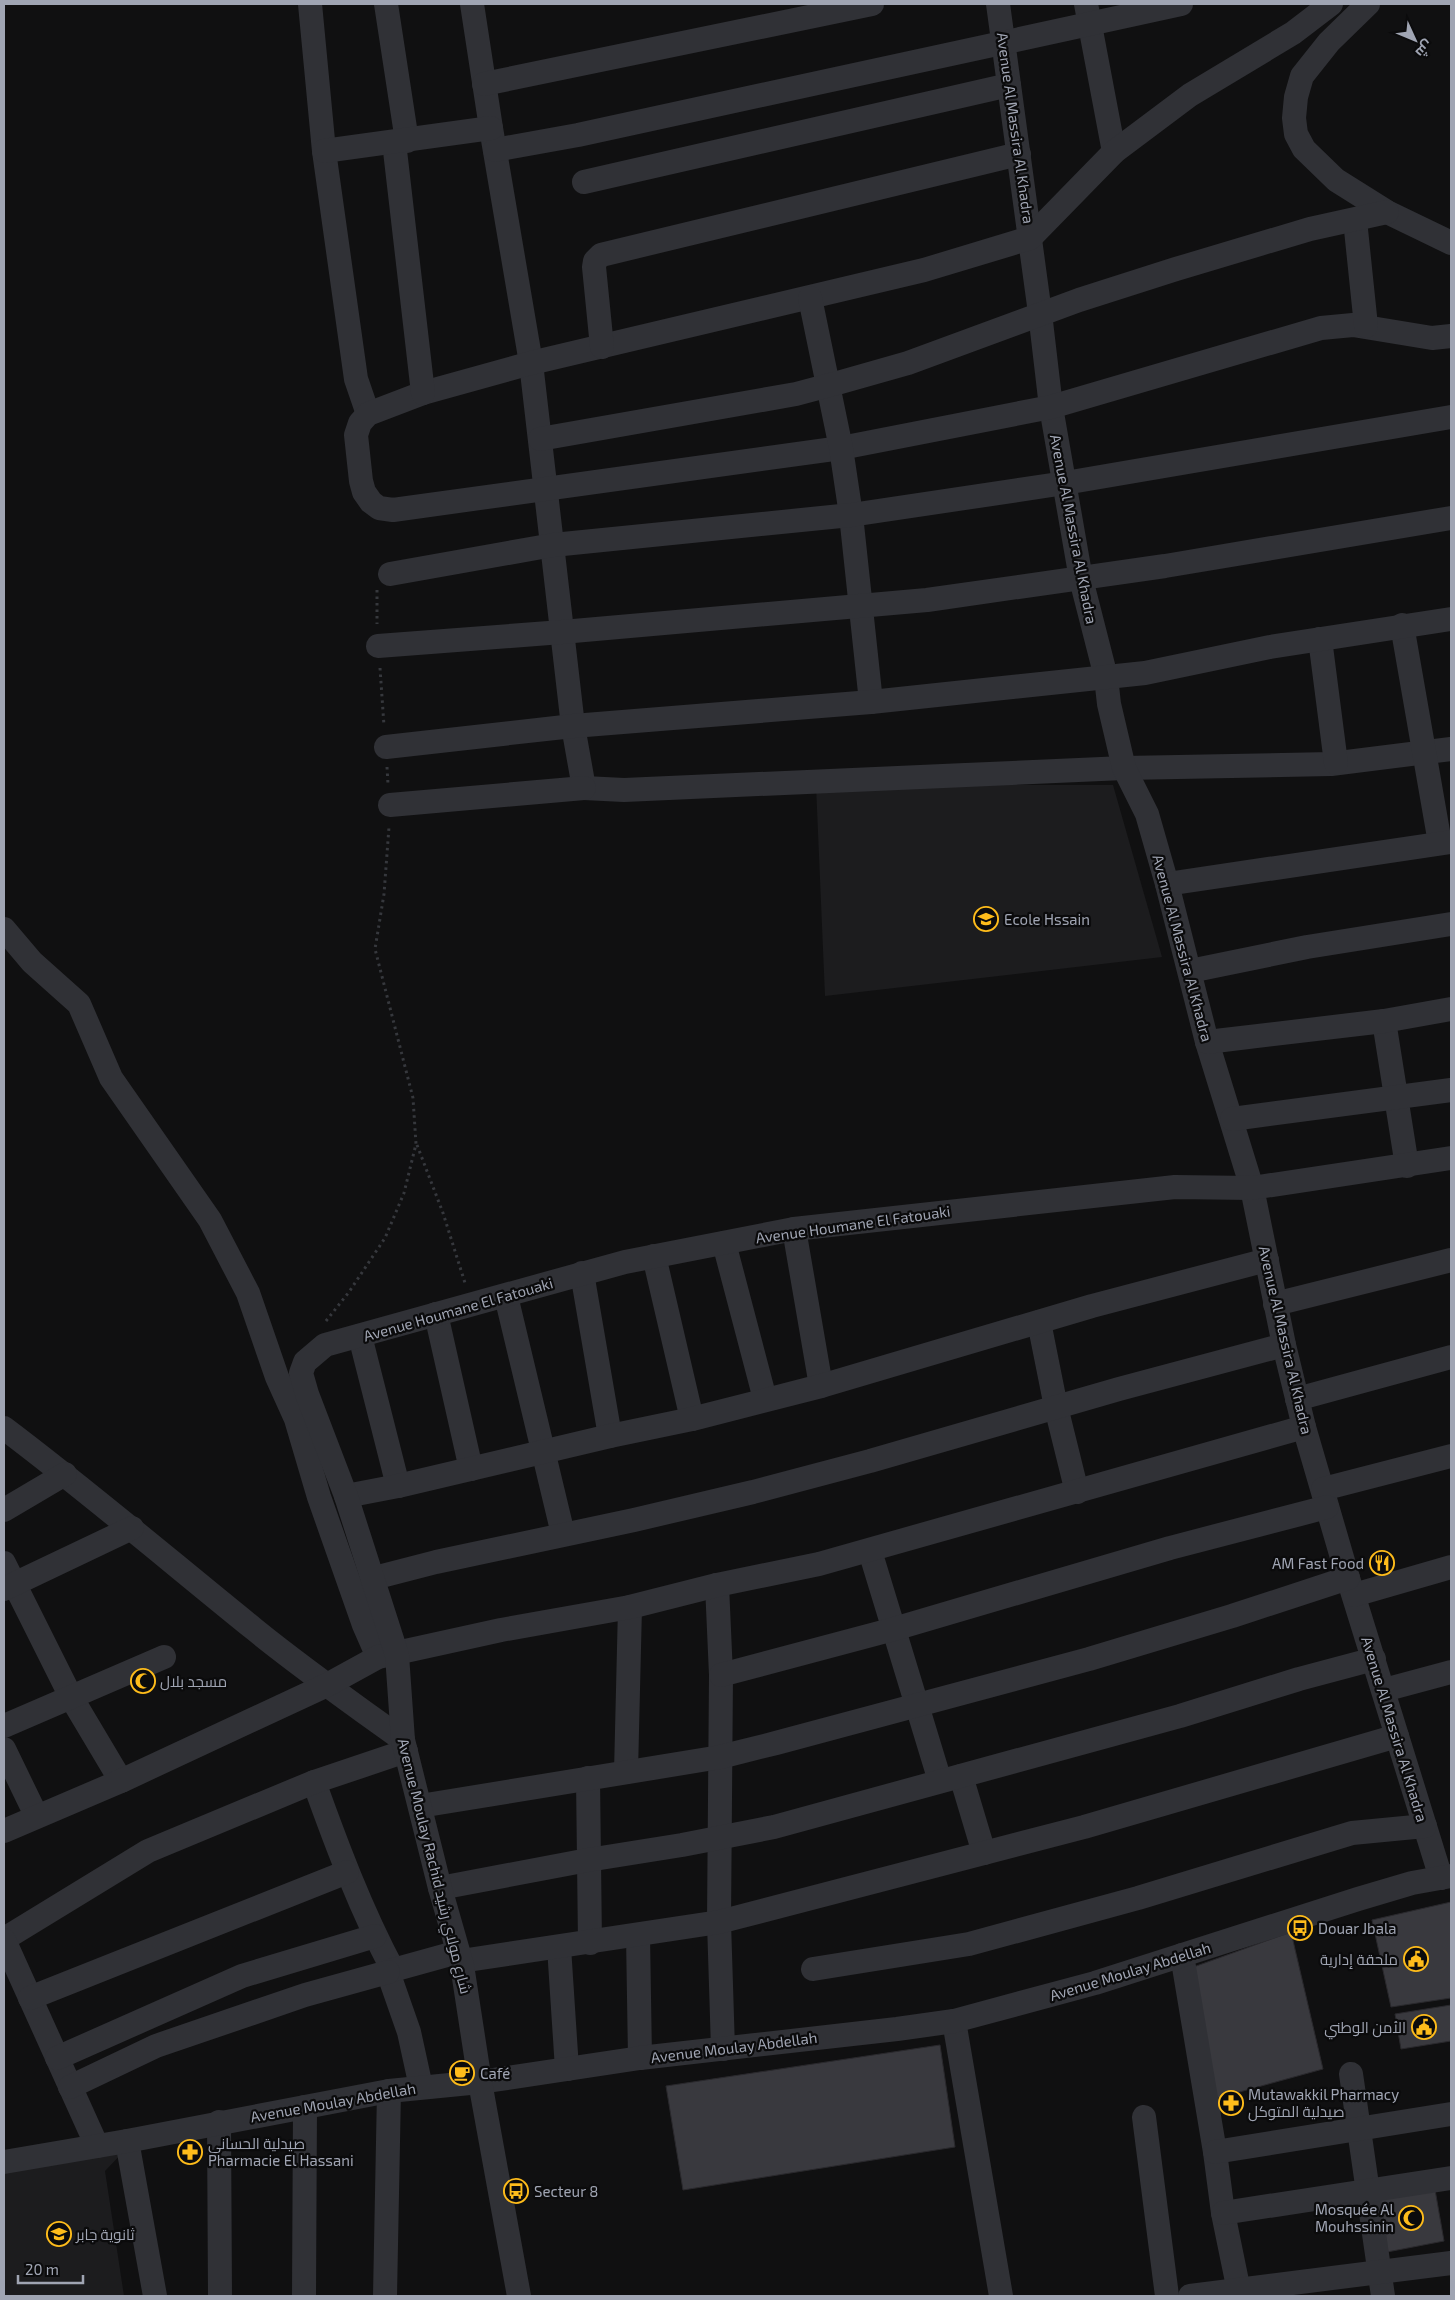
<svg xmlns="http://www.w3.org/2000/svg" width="1455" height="2300" font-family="'Exo 2',Cairo,sans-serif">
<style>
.built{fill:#1c1c1e}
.building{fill:#39393e;stroke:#2a292d}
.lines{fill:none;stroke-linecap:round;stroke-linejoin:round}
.path{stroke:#36383d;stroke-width:3;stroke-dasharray:2.5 4;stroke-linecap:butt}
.minor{stroke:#303136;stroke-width:24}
.labels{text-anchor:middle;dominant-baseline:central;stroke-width:4.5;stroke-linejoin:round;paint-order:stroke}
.street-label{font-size:15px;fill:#a0a5b3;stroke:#0b0b0c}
.poi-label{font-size:15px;fill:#a0a5b3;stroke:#0b0b0c;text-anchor:start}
</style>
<rect width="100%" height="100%" fill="#101011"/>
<g class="built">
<path d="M816,785h297l49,172 -337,39z"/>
<path d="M125,2150l-20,21 19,125h-120v-126z"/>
</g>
<g class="building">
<path d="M1451,1902v96l-60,9 -19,-87z"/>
<path d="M1291,1932l32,137 -109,30 -26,-130z"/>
<path d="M1451,2005v36l-50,8 -6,-35z"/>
<path d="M940,2045l15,102 -272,43 -17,-104z"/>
<path d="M1434,2184l10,57 -57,11 -10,-58z"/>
</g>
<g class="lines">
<g class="path">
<path d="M377,590v34"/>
<path d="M380,668l4,58"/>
<path d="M387,767l1,17"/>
<path d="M417,1145l26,68 22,70"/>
<path d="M326,1321l23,-29 36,-54 19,-45 12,-49 -3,-46 -38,-149 9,-55 5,-67"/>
</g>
<g class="minor">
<path d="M310,4l14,147 32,228 12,35"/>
<path d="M386,4l21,137"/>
<path d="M472,4l19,124 40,235 42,363 11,62 40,2 500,-22 207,-4 120,-15"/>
<path d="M998,4l42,309 11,94 30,172 25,98 3,27 15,64 23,46 20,70 40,158 45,146 32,157 20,82 44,151 93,300"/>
<path d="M1086,4l28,148"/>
<path d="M1331,4l-38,29 -103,62 -76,57 -84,86 -106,32 -393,93 -108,30 -55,21 -8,9 -4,12 5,46 3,11 7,10 8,6 14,2 448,-62 210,-41 270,-79 32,-3 79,13 19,-2"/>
<path d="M1368,4l-39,38 -27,34 -6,21 -2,21 2,16 8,15 32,31 51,32 64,31"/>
<path d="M484,84l388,-80"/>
<path d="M394,142l29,251"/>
<path d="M495,150l83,-15 603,-131"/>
<path d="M324,151l167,-23"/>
<path d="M584,182l425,-97"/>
<path d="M1355,220l11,106"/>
<path d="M810,298l31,150 10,67 20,187"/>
<path d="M602,347l-8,-80 1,-6 6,-6 418,-101"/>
<path d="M540,439l256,-45 45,-12 67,-19 171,-63 97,-31 134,-40 77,-17"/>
<path d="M390,574l163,-29 298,-30 214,-32 386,-66"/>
<path d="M1402,625l38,218"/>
<path d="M1320,639l16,124"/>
<path d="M378,646l184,-14 365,-32 238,-34 286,-48"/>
<path d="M386,747l187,-21 298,-24 274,-29 125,-26 181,-28"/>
<path d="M390,805l194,-17"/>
<path d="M1167,884l284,-42"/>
<path d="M4,929l28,33 47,42 32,74 99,142 38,73 29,84 19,42 23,78 45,128 14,32"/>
<path d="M1190,971l117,-24 144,-23"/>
<path d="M1384,1021l23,145"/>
<path d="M1207,1042l177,-21 67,-12"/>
<path d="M1232,1119l219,-29"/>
<path d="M794,1229l27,157"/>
<path d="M724,1243l41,156"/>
<path d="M654,1256l38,163"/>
<path d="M582,1273l28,163"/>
<path d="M506,1296l57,238"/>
<path d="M1275,1304l176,-44"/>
<path d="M436,1314l35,155"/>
<path d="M1039,1322l17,85 21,85"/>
<path d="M360,1336l38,150"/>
<path d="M1297,1399l154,-42"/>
<path d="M4,1428c85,64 167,134 250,201 48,39 99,75 149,111"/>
<path d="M1323,1489l128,-33"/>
<path d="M346,1496l52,-10 212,-50 82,-17 129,-33 271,-80 175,-46"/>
<path d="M4,1510l61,-36"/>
<path d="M870,1551l70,230"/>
<path d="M4,1563l67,134 50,84"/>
<path d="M374,1578l62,-16 198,-42 119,-28 117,-31 249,-72 165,-44"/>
<path d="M717,1585l4,90 -2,247 4,127"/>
<path d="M4,1589l128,-61"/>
<path d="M1354,1595l97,-28"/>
<path d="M721,1675l173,-46 276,-81 157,-41"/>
<path d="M1384,1690l67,-18"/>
<path d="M4,1726l160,-69"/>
<path d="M4,1749l32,66"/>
<path d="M626,1772l4,-165"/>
<path d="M961,1776l23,77"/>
<path d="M588,1778l2,165"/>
<path d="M314,1782c23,64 47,128 79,188l-5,2 21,60 12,55"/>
<path d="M420,1806l300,-49 56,-14 313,-84 143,-43 116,-38"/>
<path d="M4,1831l117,-50 206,-96 51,-28 123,-27 129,-23 87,-22 102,-21 485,-137"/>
<path d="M440,1888l148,-28 94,-15 92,-18 406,-111 119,-37 75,-20"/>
<path d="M638,1935l2,123"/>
<path d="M4,1939l144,-88 166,-69 92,-31"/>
<path d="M4,1940l93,206"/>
<path d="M559,1947l8,122"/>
<path d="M1182,1955l33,197 8,61 17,83"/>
<path d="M461,1961l258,-39 365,-95 313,-91"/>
<path d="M813,1969l156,-25 169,-46 214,-65 73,-7"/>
<path d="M393,1970l65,-18"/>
<path d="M30,1998l317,-126"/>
<path d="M954,2021l47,275"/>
<path d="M57,2058l185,-82 133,-40"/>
<path d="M1351,2074l32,222"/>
<path d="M70,2087l86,-41 149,-51 83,-23"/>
<path d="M1144,2117l23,179"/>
<path d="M219,2122l1,174"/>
<path d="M127,2141l28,155"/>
<path d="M1215,2152l236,-38"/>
<path d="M4,2162l123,-21 262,-50 91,-9 160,-24 257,-29 57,-8 141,-38 263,-84 54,-16 39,-7"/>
<path d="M1223,2213l228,-35"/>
<path d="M304,2296l1,-189"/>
<path d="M385,2296l4,-205"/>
<path d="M519,2296l-39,-214 -18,-117 -22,-77 -37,-148 -6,-85 -51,-159 -39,-102 -6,-21 4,-11 20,-17 300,-83 169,-33 381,-42 77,1 199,-30"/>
<path d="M1190,2296l261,-33"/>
</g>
</g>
<defs>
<symbol id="school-ring" viewBox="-11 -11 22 22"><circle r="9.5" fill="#0b0b0c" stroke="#febc1b" stroke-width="1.5"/><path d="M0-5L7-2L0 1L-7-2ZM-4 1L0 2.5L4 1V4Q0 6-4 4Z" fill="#febc1b"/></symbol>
<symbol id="restaurant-ring" viewBox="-11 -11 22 22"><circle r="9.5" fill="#0b0b0c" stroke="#febc1b" stroke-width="1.5"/><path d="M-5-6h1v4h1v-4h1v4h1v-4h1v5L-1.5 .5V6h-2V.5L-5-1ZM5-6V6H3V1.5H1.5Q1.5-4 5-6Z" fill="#febc1b"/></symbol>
<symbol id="mosque-ring" viewBox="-11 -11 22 22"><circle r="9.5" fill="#0b0b0c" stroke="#febc1b" stroke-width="1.5"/><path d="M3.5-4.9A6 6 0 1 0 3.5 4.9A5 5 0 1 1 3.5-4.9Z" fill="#febc1b"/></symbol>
<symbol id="bus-ring" viewBox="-11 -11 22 22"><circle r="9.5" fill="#0b0b0c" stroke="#febc1b" stroke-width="1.5"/><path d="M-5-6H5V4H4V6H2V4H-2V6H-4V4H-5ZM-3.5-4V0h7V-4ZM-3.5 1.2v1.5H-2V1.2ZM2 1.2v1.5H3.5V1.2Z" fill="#febc1b"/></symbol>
<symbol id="civic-ring" viewBox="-11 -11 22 22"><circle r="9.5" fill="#0b0b0c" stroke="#febc1b" stroke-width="1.5"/><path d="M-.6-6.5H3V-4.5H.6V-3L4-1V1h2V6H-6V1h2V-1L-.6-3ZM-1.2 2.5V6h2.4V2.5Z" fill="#febc1b"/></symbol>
<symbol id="cafe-ring" viewBox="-11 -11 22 22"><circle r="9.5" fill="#0b0b0c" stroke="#febc1b" stroke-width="1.5"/><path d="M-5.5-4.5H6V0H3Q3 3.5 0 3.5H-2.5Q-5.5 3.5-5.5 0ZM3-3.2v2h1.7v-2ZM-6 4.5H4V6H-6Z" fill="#febc1b"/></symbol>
<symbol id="pharmacy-ring" viewBox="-11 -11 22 22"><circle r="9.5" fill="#0b0b0c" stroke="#febc1b" stroke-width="1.5"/><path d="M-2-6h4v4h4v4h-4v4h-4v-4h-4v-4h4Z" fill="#febc1b"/></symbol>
</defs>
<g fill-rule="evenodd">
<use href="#school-ring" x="972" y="905" width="28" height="28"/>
<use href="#restaurant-ring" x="1368" y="1549" width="28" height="28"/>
<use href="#mosque-ring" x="129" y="1667" width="28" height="28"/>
<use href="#bus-ring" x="1286" y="1914" width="28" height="28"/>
<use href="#civic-ring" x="1402" y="1945" width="28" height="28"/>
<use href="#civic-ring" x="1410" y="2013" width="28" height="28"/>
<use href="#cafe-ring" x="448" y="2059" width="28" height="28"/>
<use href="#pharmacy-ring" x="1217" y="2089" width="28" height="28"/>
<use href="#pharmacy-ring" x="176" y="2138" width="28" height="28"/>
<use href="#bus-ring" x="502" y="2177" width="28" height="28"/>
<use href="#mosque-ring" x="1397" y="2204" width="28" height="28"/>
<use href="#school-ring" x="45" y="2220" width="28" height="28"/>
</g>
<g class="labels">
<g class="street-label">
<text transform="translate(1016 128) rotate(82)">Avenue Al Massira Al Khadra</text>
<text transform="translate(1074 529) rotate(79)">Avenue Al Massira Al Khadra</text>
<text transform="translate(1183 948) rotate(75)">Avenue Al Massira Al Khadra</text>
<text transform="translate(853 1224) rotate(-8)">Avenue Houmane El Fatouaki</text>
<text transform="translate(458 1309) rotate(-16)">Avenue Houmane El Fatouaki</text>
<text transform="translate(1286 1340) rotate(77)">Avenue Al Massira Al Khadra</text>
<text transform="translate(1395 1729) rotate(73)">Avenue Al Massira Al Khadra</text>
<text transform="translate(435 1866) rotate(76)">Avenue Moulay Rachid شارع مولاي رشيد</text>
<text transform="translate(1130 1971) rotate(-17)">Avenue Moulay Abdellah</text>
<text transform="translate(734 2047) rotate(-7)">Avenue Moulay Abdellah</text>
<text transform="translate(333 2102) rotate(-10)">Avenue Moulay Abdellah</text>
</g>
<g class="poi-label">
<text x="1004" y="919">Ecole Hssain</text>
<text x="1364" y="1563" text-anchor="end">AM Fast Food</text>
<text x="160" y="1681">مسجد بلال</text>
<text x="1318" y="1928">Douar Jbala</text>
<text x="1398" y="1959" text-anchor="end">ملحقة إدارية</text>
<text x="1406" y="2027" text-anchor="end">الأمن الوطني</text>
<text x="480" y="2073">Café</text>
<text x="1248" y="2094">Mutawakkil Pharmacy<tspan x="1248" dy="17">صيدلية المتوكل</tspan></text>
<text x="208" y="2143">صيدلية الحساني<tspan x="208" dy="17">Pharmacie El Hassani</tspan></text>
<text x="534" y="2191">Secteur 8</text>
<text x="1394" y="2209" text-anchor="end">Mosquée Al<tspan x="1394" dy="17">Mouhssinin</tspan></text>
<text x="76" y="2234">ثانوية جابر</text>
</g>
</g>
<rect width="1455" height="2300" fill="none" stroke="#a0a5b3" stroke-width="10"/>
<g transform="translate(1415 40) rotate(134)" stroke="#0b0b0c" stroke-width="4" paint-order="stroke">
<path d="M0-4L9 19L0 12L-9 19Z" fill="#a0a5b3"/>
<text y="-8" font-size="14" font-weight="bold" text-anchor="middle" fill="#a0a5b3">ش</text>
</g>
<path d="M18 2275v8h65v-8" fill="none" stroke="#a0a5b3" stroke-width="2.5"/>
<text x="25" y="2275" font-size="15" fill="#a0a5b3" stroke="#0b0b0c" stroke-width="4" paint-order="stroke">20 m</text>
</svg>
